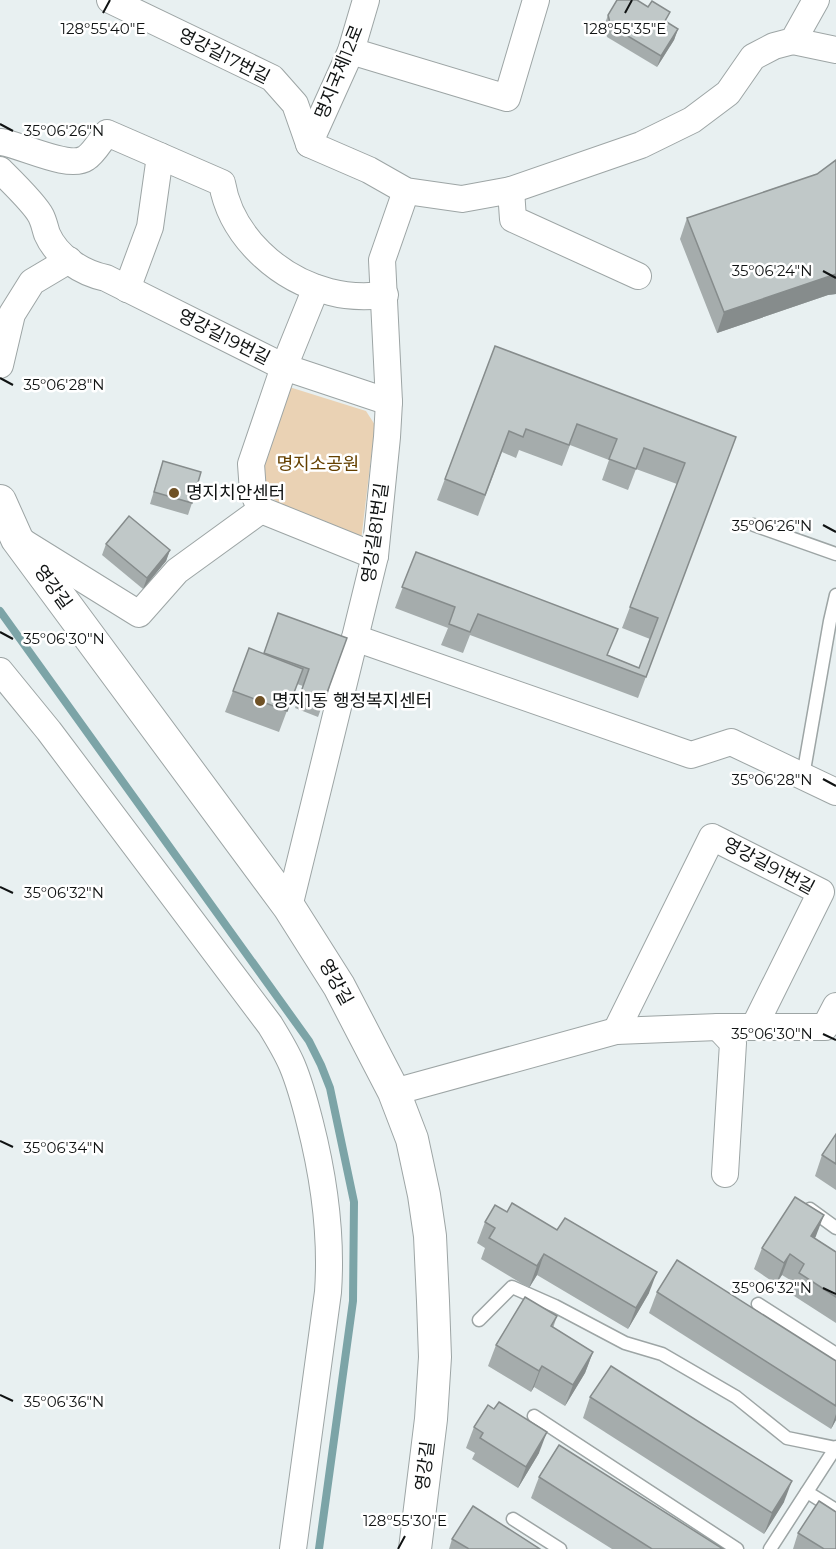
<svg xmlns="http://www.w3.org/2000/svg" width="836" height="1549" font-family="Montserrat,'Noto Sans KR',sans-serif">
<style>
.green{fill:#ead2b4}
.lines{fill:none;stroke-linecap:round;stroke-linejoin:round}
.stream{stroke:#7ca4a7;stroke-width:8}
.service-casing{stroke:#9da5a5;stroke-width:15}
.minor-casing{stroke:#9da5a5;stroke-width:28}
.tertiary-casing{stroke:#9da5a5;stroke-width:34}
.service{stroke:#fff;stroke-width:12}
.minor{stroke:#fff;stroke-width:26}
.tertiary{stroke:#fff;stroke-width:32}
.wall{fill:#a5acac}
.shaded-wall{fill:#868c8c}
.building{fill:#c0c8c8;stroke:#868c8c;stroke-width:1.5}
.ticks{fill:none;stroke:#101313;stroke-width:2}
.poi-dot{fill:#6f5125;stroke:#fff;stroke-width:2}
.labels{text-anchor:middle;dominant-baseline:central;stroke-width:5;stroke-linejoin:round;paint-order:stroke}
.street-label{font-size:18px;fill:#101313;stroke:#fff}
.park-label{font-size:18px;fill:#644000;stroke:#fff}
.poi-label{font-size:18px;fill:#101313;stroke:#fff;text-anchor:start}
.ticks-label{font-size:15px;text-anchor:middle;fill:#101313;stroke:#fff;stroke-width:5;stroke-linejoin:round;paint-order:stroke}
</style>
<rect width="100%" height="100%" fill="#e8f0f1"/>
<path class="green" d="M286,386l80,25 9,14 -14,116 -84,-39 -13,-12 -1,-22z"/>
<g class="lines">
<path class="stream" d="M0,611l309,430 12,24 9,23 24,114 -1,99 -34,248"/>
<defs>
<g id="service">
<path d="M754,525l82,29"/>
<path d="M803,776l27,-155 6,-26"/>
<path d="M810,1209l26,19"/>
<path d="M758,1304l78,50"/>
<path d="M479,1320l33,-33 43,19 70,37 37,11 74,43 51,41 49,10"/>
<path d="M534,1416l203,133"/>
<path d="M807,1492l29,18"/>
<path d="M513,1519l47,30"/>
<path d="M770,1549l66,-102"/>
</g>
<g id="minor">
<path d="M110,0l162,78 23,26 14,40 60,26 37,21 56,8 49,-9 130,-45 51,-25 36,-27 25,-36 21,-11 19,-5 23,-41"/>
<path d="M793,41l43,9"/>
<path d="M351,51l156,47 29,-98"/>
<path d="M0,142c20,2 69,28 86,16 8,-5 15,-18 21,-25l115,50c9,53 56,96 108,109 18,5 36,5 55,3"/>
<path d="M309,144l42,-93 15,-51"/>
<path d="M0,170c11,11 35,34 41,46 3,6 4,12 6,18 10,23 35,39 59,44l178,89 105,35"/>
<path d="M511,190l2,29 125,57"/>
<path d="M316,288l-32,79 -33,97 2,28 8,18 114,46"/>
<path d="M127,289l23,-62 10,-71"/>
<path d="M0,365l12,-51 20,-32 37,-22"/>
<path d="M23,542l116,72 38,-43 84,-61"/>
<path d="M355,638l336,117 40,-13 105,50"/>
<path d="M0,671l49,60 221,294c8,13 16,26 22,40 8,19 13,38 18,58 14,55 22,112 18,169l-35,257"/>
<path d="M289,907l86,-351 12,-119 2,-35 -7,-142 24,-69"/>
<path d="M718,1027l15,16 -8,131"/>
<path d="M616,1031l96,-194 109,55 -67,135"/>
<path d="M394,1092l222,-61 102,-4h107l11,-21"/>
</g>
<path id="tertiary" d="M0,501l17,38 272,368 50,79 55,106 18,47 12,56 6,41 3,65 2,56 -4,62 -16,130"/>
</defs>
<use href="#service" class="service-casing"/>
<use href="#minor" class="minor-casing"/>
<use href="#tertiary" class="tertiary-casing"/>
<use href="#service" class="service"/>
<use href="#minor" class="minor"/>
<use href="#tertiary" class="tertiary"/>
</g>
<g class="wall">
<path d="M608,15l59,7 11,7 -4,11 -17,27 -50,-30 -3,-11z"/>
<path d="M836,160v134l-8,1 -111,38 -37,-94 7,-21 130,-44z"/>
<path d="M495,346l241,91 -98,261 -168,-63 -7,18 -22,-8 7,-17 -53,-20 21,-56 192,103 31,13 11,-29 -28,-11 55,-144 -41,-15 -8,21 -26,-10 7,-20 -39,-15 -8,21 -43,-16 -3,8 -14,-6 -24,64 -41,-16z"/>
<path d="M163,461l29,42 -4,12 -38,-11z"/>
<path d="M106,544l64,6 -4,11 -23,28 -41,-34z"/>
<path d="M347,638l-29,79 -23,-9 8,-22 -6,-2 -18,48 -54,-20 8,-21 31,-37z"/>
<path d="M836,1134v56l-21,-14 7,-21z"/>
<path d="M485,1222l164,71 -21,36 -91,-54 -8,13 -48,-29 4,-11 -8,-5z"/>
<path d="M816,1236l-1,2 21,14v71l-45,-29 4,-11 -13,-8 -6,9 -22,-15 8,-21z"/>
<path d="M657,1292l179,69v59l-5,9 -182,-116z"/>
<path d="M557,1316l-4,12 40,24 -8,21 -20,33 -31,-19 -3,5 -43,-26 8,-21z"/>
<path d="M590,1397l194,105 -20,32 -181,-116z"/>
<path d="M474,1427l65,26 -21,35 -46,-29 3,-6 -9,-5z"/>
<path d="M539,1477l184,72h-111l-81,-51z"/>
<path d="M798,1533l38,16h-43z"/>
<path d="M452,1539l88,10h-91z"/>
</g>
<g class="shaded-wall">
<path d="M678,29l-4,11 -17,27 4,-11z"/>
<path d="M836,274v20l-8,1 -111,38 7,-21z"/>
<path d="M170,550l-4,11 -23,28 4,-11z"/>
<path d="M824,1215l-8,21 -13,21 8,-21z"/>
<path d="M544,1254l-7,21 -8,13 8,-22z"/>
<path d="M790,1254l-8,21 -6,9 8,-21z"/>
<path d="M657,1272l-8,21 -21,36 8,-21z"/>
<path d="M593,1352l-8,21 -20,33 8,-21z"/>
<path d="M542,1366l-8,21 -3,5 8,-21z"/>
<path d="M836,1414v6l-5,9z"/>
<path d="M547,1432l-8,21 -21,35 8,-21z"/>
<path d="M792,1481l-8,21 -20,32 8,-21z"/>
</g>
<g class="building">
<path d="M617,0h20l11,7 4,-6 18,11 -5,9 13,8 -17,27 -50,-30 -3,-11z"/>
<path d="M836,160v114l-112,38 -37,-94 130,-44z"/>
<path d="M495,346l241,91 -90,240 -168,-63 -8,18 -21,-8 6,-17 -53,-20 14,-35 202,77 -11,26 32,13 19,-50 -28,-11 55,-144 -41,-15 -8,21 -27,-10 8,-20 -40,-15 -8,21 -43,-16 -3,8 -14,-6 -24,64 -40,-16z"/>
<path d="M163,461l38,11 -9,31 -38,-11z"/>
<path d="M129,516l41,34 -23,28 -41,-34z"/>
<path d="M278,613l69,25 -23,63 -23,-9 8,-23 -45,-16z"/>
<path d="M249,648l54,21 -16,42 -54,-20z"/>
<path d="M836,1134v30l-14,-9z"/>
<path d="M795,1197l29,18 -13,21 25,16v45l-37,-24 5,-9 -14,-10 -6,9 -22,-15z"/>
<path d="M512,1203l45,27 8,-12 92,54 -21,36 -92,-54 -7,12 -48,-28 6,-10 -10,-6 10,-17 12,7z"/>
<path d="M677,1260l159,101v45l-179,-114z"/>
<path d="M525,1297l32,19 -6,10 42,26 -20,33 -31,-19 -3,5 -43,-26z"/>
<path d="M611,1366l181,115 -20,32 -182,-116z"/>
<path d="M499,1402l48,30 -21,35 -46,-29 3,-5 -9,-6 14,-22 6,4z"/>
<path d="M559,1445l164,104h-71l-113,-72z"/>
<path d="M819,1501l17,11v37h-12l-26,-16z"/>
<path d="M473,1506l67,43h-71l-17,-10z"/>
</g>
<path class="ticks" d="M103,13l7,-13M625,13l7,-13M0,124l13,7M823,271l13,7M0,378l13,7M823,525l13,7M0,632l13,7M823,779l13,7M0,887l13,6M823,1034l13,6M0,1141l13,6M823,1288l13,6M0,1395l13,6M398,1549l7,-13"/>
<g class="poi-dot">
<circle cx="174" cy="493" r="6"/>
<circle cx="260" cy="701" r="6"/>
</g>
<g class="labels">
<g class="street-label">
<text transform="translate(224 56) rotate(27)">영강길17번길</text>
<text transform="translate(339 72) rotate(-68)">명지국제12로</text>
<text transform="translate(224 337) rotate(27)">영강길19번길</text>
<text transform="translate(375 533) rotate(-82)">영강길81번길</text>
<text transform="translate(53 587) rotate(54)">영강길</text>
<text transform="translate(769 866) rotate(28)">영강길91번길</text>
<text transform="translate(336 982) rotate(61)">영강길</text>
<text transform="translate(425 1466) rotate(-83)">영강길</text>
</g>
<g class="park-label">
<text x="318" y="464">명지소공원</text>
</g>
<g class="poi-label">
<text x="186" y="493">명지치안센터</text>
<text x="272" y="701">명지1동 행정복지센터</text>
</g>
</g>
<g class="ticks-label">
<text x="103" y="34">128°55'40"E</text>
<text x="625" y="34">128°55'35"E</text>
<text x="64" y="136">35°06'26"N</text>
<text x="772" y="276">35°06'24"N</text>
<text x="64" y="390">35°06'28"N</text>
<text x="772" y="531">35°06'26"N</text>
<text x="64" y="644">35°06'30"N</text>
<text x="772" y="785">35°06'28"N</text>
<text x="64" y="898">35°06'32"N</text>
<text x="772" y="1039">35°06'30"N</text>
<text x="64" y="1153">35°06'34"N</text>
<text x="772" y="1293">35°06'32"N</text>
<text x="64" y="1407">35°06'36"N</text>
<text x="405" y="1526">128°55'30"E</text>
</g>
</svg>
